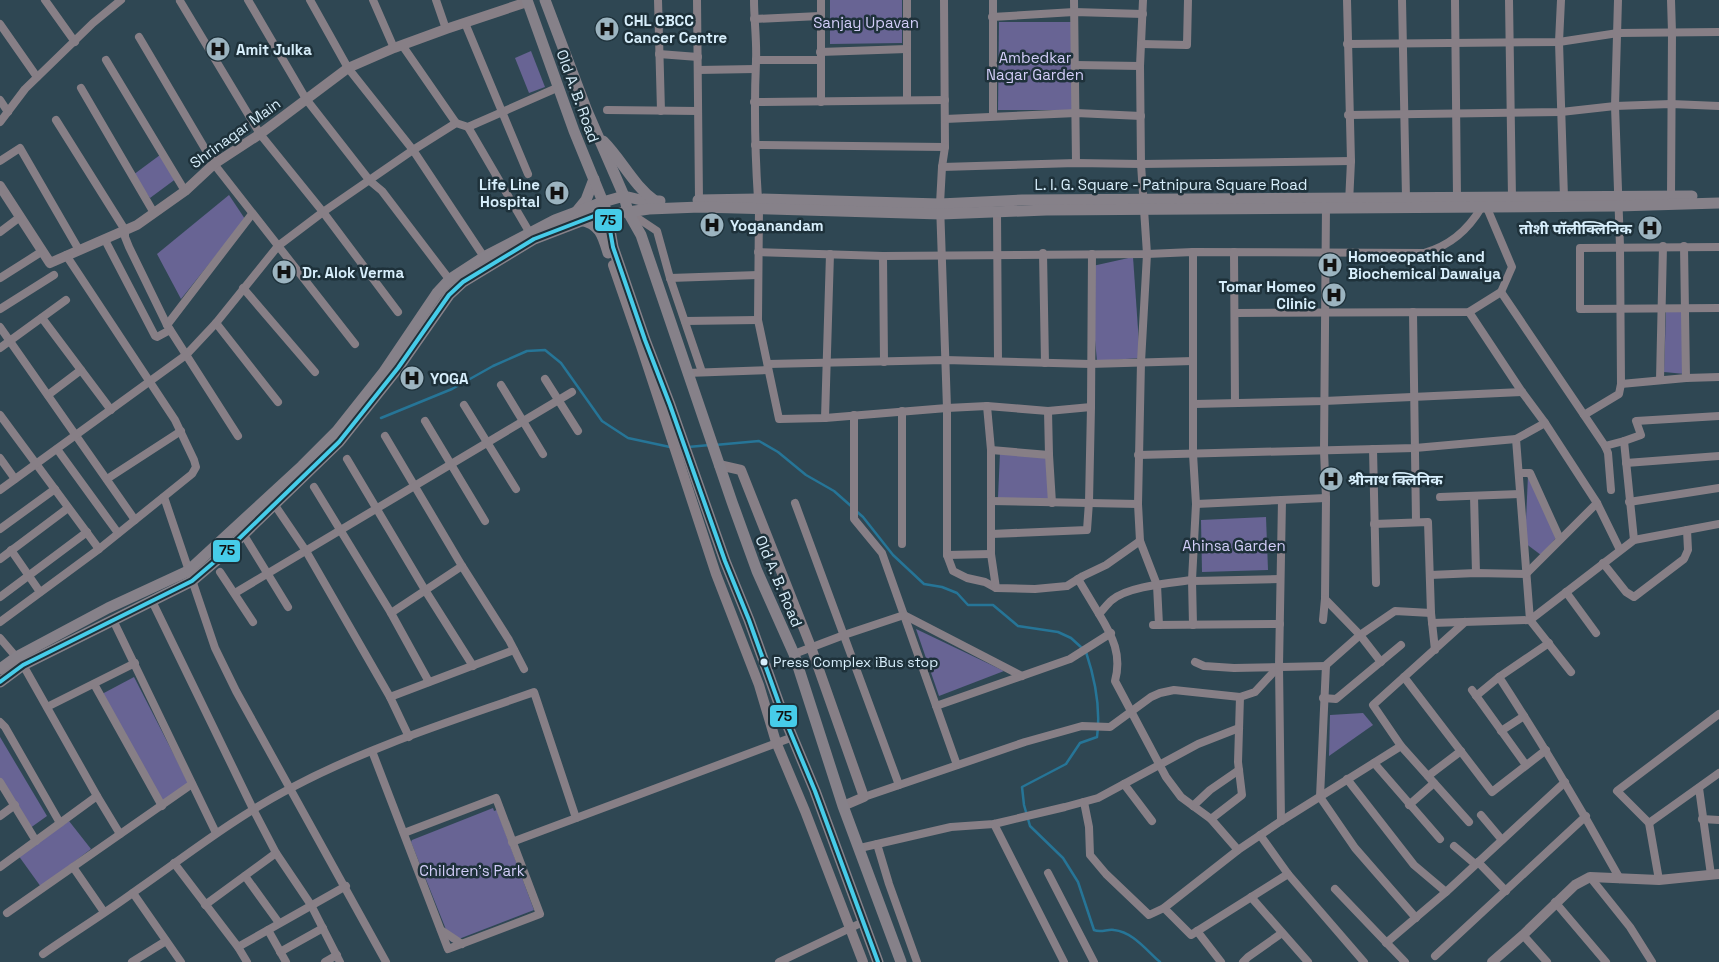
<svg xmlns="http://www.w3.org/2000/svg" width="1719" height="962" font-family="'Space Grotesk','Noto Sans Devanagari',sans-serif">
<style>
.green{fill:#686494}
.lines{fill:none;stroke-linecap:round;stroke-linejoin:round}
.stream{stroke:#267597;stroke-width:2.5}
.minor{stroke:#877f86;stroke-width:8}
.tertiary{stroke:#877f86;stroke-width:10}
.secondary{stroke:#868189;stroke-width:11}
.bus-1-casing{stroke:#1e313a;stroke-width:8}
.bus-1{stroke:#46cce9;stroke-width:4}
.bus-dot{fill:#d7eefb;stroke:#1e313a;stroke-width:2}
.labels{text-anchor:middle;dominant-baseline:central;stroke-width:5;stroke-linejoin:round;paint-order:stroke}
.bus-label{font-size:14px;fill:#d7eefb;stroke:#1e313a;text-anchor:start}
.poi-label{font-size:15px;font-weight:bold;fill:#d7eefb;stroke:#1e313a;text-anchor:start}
.park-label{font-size:15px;fill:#d2cdf8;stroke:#1e313a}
.street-label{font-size:15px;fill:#d7eefb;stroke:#1e313a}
.line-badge{stroke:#1e313a;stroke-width:2}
.pale-badge-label{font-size:14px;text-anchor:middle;font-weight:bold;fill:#111}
</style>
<rect width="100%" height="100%" fill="#2f4753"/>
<g class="green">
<path d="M830,0h72v43l-72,1z"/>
<path d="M999,22h74l-1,88h-74z"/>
<path d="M531,51l14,36 -16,6 -14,-35z"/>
<path d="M160,155l17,23 -27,20 -17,-23z"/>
<path d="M229,195l16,24 -64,80 -24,-45z"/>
<path d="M1133,257l7,101 -43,3 -9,-94z"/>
<path d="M1685,311v63l-21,-2 2,-60z"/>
<path d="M1000,452l50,2 -2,46 -50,-2z"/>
<path d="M1528,475l29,62 -16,18 -16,-12z"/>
<path d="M1266,517l2,53 -66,2 -1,-52z"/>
<path d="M916,629l88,42 -65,25z"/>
<path d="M134,677l55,107 -29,18 -58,-108z"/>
<path d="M1363,713l10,12 -44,31 1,-41z"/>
<path d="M0,737l47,79 -21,15 -26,-46z"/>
<path d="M493,808l1,3 3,-1 37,100 -83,32 -40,-100 1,-2z"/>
<path d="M69,821l22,28 -50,38 -23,-32z"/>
</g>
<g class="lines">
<g class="stream">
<path d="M381,418l71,-29 41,-23 34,-15 18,-1 16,13 41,58 26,17 42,9"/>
<path d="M715,445l44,-4 19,11 28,23 28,16 17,15"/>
<path d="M688,447l22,-2"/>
<path d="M855,510l8,7 30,38 31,29 18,3 15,6 11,12h25l25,21 40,6 13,6 11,10"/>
<path d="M1086,652c9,27 15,56 11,85l-17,6 -14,21 -44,23 2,18 6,21 33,32 15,24 16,48c7,3 13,-1 20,0 19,2 32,20 46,32"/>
</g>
<g class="minor">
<path d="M45,0l30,42"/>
<path d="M248,0l58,99 64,82 12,10 70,92"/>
<path d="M310,0l38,68 65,82 71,107"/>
<path d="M373,0l21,48"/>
<path d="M436,0l10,29"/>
<path d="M658,0l3,111"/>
<path d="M697,0l2,200"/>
<path d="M754,0c0,20 3,41 2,61 -2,46 -1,92 2,138"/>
<path d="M907,0v100"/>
<path d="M944,0l1,147 -3,20 -2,37 7,204v147l6,16 14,7 18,4 11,6 39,1 32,-3 16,-10 23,-11 34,-24"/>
<path d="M993,0v116"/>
<path d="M1074,0l2,163"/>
<path d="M1143,0l-3,66 1,98 6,90 -6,108 -3,142 2,37 17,44 2,40"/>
<path d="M1347,0l4,161 -2,42"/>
<path d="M1402,0l4,198"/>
<path d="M1455,0l2,198"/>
<path d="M1509,0l3,198"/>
<path d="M1561,0l-2,42 5,156"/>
<path d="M180,1l80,133 63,78 75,100"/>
<path d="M992,17l82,-5 69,2"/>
<path d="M754,19l66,-3"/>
<path d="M465,23l63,151"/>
<path d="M0,24l37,53"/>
<path d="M139,37l75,127 141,180"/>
<path d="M1141,44l46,1 1,-45"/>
<path d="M1347,44l212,-2 59,-9 101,-1"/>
<path d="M402,45l54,78"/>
<path d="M820,52l87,-3"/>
<path d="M659,54l39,3"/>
<path d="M106,60l79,131"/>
<path d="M756,60h64"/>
<path d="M1076,65l64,1"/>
<path d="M698,70l57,-1"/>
<path d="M81,88l73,125"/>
<path d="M0,100l8,12"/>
<path d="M754,102l191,-2"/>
<path d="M821,102v-102"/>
<path d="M607,110l91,1"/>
<path d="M1348,115l213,-3 54,-6 56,-2 48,2"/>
<path d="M945,119l131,-6 65,3"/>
<path d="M56,120l69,110v7l4,10 38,78 71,111"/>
<path d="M0,122l25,-33 68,-66 28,-23"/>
<path d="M468,127l63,108"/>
<path d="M755,145l190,2"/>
<path d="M0,161l20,-13 59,102"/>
<path d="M942,167l134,-4 65,1 210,-3"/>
<path d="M1671,197l1,-165 -1,-32"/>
<path d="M1326,205l-2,246 2,47 -1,101 35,36 21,27"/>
<path d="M759,208l-1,112 21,99 46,-1 122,-10 40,-2 61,5 43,-4"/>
<path d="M997,212l1,149"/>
<path d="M630,213l27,18 13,47 32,94"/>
<path d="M0,232l20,-15"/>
<path d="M105,240l50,96 2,1 13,-7"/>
<path d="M1684,246l2,132"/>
<path d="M1719,247l-139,1v61l139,-1"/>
<path d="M758,252l125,4 264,-2 46,-2 231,1c25,-7 44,-23 57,-45"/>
<path d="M1234,252l1,151"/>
<path d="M1043,253l2,110"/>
<path d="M883,256l1,106"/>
<path d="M0,278l41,-26"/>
<path d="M670,278l88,-3"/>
<path d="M243,288l72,84"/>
<path d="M1501,292l104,154 3,7 3,37"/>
<path d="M0,309l54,-34"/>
<path d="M1413,312l3,210"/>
<path d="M1469,312l53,80 23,31 52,80 23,47"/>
<path d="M1236,313l233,-1 32,-20 11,-25 -25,-59"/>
<path d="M42,318l69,92"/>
<path d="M685,321l73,-1"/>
<path d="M216,323l62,79"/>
<path d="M167,325l85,-111"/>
<path d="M0,327l135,193"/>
<path d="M0,348l66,-48"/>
<path d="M768,364l177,-4 145,4 103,-3"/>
<path d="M687,373l81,-3"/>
<path d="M545,379l33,52"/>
<path d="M1660,380l3,-134"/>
<path d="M1621,384l65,-6 33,-1"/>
<path d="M501,385l42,69"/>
<path d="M48,395l33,-25"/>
<path d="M1194,404l130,-3 198,-9"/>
<path d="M464,405l52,84"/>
<path d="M987,406l4,44v104l5,34"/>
<path d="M902,411v133"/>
<path d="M1048,411l1,44 3,48"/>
<path d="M0,415l99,134"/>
<path d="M854,415v104l28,34 75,212"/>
<path d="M1584,415l35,-21 2,-10 -1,-138 -5,-140 3,-106"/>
<path d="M825,418l5,-164"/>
<path d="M425,421l60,100"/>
<path d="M385,436l77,130 47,74 15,29"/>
<path d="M1516,439l14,181 41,52"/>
<path d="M1605,446l19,-5"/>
<path d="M57,449l61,84"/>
<path d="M1373,449l3,134"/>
<path d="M991,450l58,5"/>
<path d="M1138,455l277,-7 101,-9 29,-16"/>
<path d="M0,458l15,21"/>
<path d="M347,459l78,131 48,76"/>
<path d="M1626,463l93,-7"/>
<path d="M1520,473h10l30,66"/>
<path d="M107,479l74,-48"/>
<path d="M314,487l77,126 38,69"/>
<path d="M0,490l186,-135 30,-32 62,-77 45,-34 90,-62 43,-27 12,4 91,-40"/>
<path d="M1474,496l2,77"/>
<path d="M164,497l51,151 21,43 150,271"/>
<path d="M1440,497l80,-3"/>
<path d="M272,501l34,50 84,146 19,40"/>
<path d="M991,501l147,3"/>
<path d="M1629,502l90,-14"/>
<path d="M795,503l104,282"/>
<path d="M1196,504l130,-6"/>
<path d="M1374,524l54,-2 3,91 4,37"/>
<path d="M0,529l55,-40"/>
<path d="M242,532l46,75"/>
<path d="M991,534l96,-4 2,-28 2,-95 1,-153"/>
<path d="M1634,540l-10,-99 17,-6 -5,-14 83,-5"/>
<path d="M11,550l29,42"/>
<path d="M947,555l44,-1"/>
<path d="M0,559l68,-51"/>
<path d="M1603,563l23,29 8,5 50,-38 4,-9 -1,-20"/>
<path d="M220,572l33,50"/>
<path d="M1430,575l46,-2 50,1 71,-71"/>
<path d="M1078,579l21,35"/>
<path d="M1192,580c-21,3 -64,6 -80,20 -5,4 -9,10 -13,14 14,23 23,41 16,67l51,96 15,20 30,22 27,31"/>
<path d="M1193,581l87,-2"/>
<path d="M1566,592l30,41"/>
<path d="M235,593l337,-201"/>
<path d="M0,597l87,-65"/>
<path d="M152,601l101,208 23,44 35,52 29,57"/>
<path d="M391,613l71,-47"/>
<path d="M113,620l103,213"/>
<path d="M1323,620l2,-21"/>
<path d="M0,622l99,-73 93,-75 4,-7 -2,-7 -19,-40 -109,-165"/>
<path d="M1465,622l-92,83 28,41 68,76"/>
<path d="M1432,623l98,-3 104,-80 85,-16"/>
<path d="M1153,625l127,-1"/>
<path d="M1193,625l-1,-45 4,-76 -3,-50v-202"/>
<path d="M0,638l23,27 74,131 23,38"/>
<path d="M1549,643l-50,34c43,66 83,133 121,202"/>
<path d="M794,654l50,-19 60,-20 118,61"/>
<path d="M1195,662l9,4 30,2 92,-2"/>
<path d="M1404,677l88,115 54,-42"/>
<path d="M94,684l68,122"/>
<path d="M1472,690l54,75"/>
<path d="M1476,696l23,-19"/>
<path d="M390,697l124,-47"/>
<path d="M1323,698l13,1 65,-54"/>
<path d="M936,706l134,-47 41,-26"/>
<path d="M47,707l88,-44"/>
<path d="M0,722l5,5 55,96"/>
<path d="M1501,731l23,-15"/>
<path d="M372,751c25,66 51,132 76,198l92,-35 -44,-116 -92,35"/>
<path d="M1374,763l66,76"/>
<path d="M1428,776l33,-25"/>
<path d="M1347,779l67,86 32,27"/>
<path d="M0,782l36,59"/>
<path d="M1124,784l28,37"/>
<path d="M1699,788l12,87"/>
<path d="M864,797l161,-55 57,-16 28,1 41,-30 9,-4 14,-3 66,7 15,-5 24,-26"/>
<path d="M1084,802l5,25 1,28 16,19 43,41 15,-7 27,27 97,-61"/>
<path d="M1409,805l25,-22"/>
<path d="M1193,806l17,-16 29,-20"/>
<path d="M1481,815l21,25"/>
<path d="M0,816l15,-11"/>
<path d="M1211,819l31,-24 -4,-33 2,-65"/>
<path d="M1702,819l17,1"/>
<path d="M1281,821l-2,-155 3,-166"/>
<path d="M1649,823l70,-50"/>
<path d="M994,824l70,138"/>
<path d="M1260,835l28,39 76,88"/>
<path d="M512,842l281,-105"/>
<path d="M877,844l12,40 28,78"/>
<path d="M1454,846l21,18"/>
<path d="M860,848l91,-21 43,-3 71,-17 33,-9 100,-54 41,-16"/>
<path d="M1478,862l28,29"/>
<path d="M174,863l64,84 9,15"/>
<path d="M0,867l97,-71"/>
<path d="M73,867l31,45"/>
<path d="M1048,873l46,89"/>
<path d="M245,876l34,47"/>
<path d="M1590,877l40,50 22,35"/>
<path d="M1659,880l-10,-57 -32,-32 102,-77"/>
<path d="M1335,889l70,73"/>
<path d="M133,893l48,69"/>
<path d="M1251,897l57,65"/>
<path d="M1555,902l51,60"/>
<path d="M205,905l71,-52"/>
<path d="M1164,908l74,-58 43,-29 120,-75"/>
<path d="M7,913l185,-129"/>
<path d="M1416,918l-61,-70 -35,-51 6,-132 34,-30 35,-24 36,2"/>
<path d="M268,930l18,32"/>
<path d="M441,930l21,14"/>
<path d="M1197,931l24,31"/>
<path d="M1523,935l24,27"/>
<path d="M1386,943l60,-51 119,-110"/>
<path d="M238,947l108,-61"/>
<path d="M280,952l43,-24"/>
<path d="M43,954c30,-21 61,-40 91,-62 52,-36 101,-75 157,-104 77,-41 161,-67 243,-96l42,126"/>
<path d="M1435,956l151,-140"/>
<path d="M132,962l34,-21"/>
<path d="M325,962l12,-7"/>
<path d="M779,962l84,-40"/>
<path d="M1243,962l5,-5 34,-24"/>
</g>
<g class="tertiary">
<path d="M0,186l50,77 87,-38 48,-34 29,-27 46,-30 88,-66 46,-20 52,-19 81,-27"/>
<path d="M613,265l28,81 75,228 43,111 17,57 29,69 58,151"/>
<path d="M719,465l22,5 70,177 53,150 -21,9"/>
<path d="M1492,962l31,-27 52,-50 15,-8 69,3 60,-6"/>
</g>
<g class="secondary">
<path d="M545,0l42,111 37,85 21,5h15"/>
<path d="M603,141c19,19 30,44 52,60"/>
<path d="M698,200l60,-1 182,5 82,-4 670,-4"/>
<path d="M577,211l9,-11 8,-21"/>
<path d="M581,220c19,4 22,16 27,33"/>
<path d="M0,669l18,-13 90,-48 80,-37 114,-105 35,-35 46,-58 54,-80 13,-14 34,-22 71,-37 48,-18 21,-6 4,16 -21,1 -4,-11 -29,-71 -47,-131"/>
<path d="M0,682l23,-17 169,-84 27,-23 120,-116 59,-74 51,-73 14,-13 71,-43 60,-23 13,-3 6,34 32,93 25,65 55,156 24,59 33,92 33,79 63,171"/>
<path d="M901,962l-58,-156 -49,-152 -37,-83 -25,-69 -91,-267 -13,-23 21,-3 51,-2 241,7 105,-4 572,-4 101,-3"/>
</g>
<defs>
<path id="bus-1" d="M0,682l23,-17 169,-84 27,-23 120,-116 59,-74 51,-73 14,-13 71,-43 60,-23 13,-3 6,34 32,93 25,65 55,156 24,59 33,92 33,79 63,171"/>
</defs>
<use href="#bus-1" class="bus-1-casing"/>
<use href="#bus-1" class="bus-1"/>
</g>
<defs>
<symbol id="hospital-disc" viewBox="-11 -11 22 22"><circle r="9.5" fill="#9cb4c0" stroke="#1e313a"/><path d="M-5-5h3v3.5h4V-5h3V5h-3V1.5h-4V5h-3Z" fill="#111"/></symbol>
</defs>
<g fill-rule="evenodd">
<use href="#hospital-disc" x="593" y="15" width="28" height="28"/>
<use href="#hospital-disc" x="204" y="35" width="28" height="28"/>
<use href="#hospital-disc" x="543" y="179" width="28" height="28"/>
<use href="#hospital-disc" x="698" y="211" width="28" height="28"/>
<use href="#hospital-disc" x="1636" y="214" width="28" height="28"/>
<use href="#hospital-disc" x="1316" y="251" width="28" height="28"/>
<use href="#hospital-disc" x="270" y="258" width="28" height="28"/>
<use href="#hospital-disc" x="1320" y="281" width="28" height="28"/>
<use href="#hospital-disc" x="398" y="364" width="28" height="28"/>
<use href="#hospital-disc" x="1317" y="465" width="28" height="28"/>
</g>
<circle class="bus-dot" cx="764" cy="662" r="4.5"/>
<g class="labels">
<g class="bus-label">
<text x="773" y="662">Press Complex iBus stop</text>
</g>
<g class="poi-label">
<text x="624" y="20">CHL CBCC<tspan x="624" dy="17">Cancer Centre</tspan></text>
<text x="236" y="49">Amit Julka</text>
<text x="540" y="184" text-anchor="end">Life Line<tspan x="540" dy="17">Hospital</tspan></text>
<text x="730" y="225">Yoganandam</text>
<text x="1632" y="228" text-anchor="end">तोशी पॉलीक्लिनिक</text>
<text x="1348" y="256">Homoeopathic and<tspan x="1348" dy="17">Biochemical Dawaiya</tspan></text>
<text x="302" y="272">Dr. Alok Verma</text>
<text x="1316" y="286" text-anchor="end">Tomar Homeo<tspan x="1316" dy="17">Clinic</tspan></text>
<text x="430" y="378">YOGA</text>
<text x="1348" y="479">श्रीनाथ क्लिनिक</text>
</g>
<g class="park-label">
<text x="866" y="22">Sanjay Upavan</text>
<text x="1035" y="57">Ambedkar<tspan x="1035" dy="17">Nagar Garden</tspan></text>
<text x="1234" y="545">Ahinsa Garden</text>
<text x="472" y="870">Children's Park</text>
</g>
<g class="street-label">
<text transform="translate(578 96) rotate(70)">Old A. B. Road</text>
<text transform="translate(235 133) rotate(-36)">Shrinagar Main</text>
<text x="1171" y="184">L. I. G. Square - Patnipura Square Road</text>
<text transform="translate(779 581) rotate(67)">Old A. B. Road</text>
</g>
</g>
<g class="line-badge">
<rect x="594" y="208" width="29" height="24" rx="5" fill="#46cce9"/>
<rect x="212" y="539" width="29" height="24" rx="5" fill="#46cce9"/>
<rect x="769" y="704" width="29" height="24" rx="5" fill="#46cce9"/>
</g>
<g class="pale-badge-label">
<text x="608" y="225">75</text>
<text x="227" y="555">75</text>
<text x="784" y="721">75</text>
</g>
</svg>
